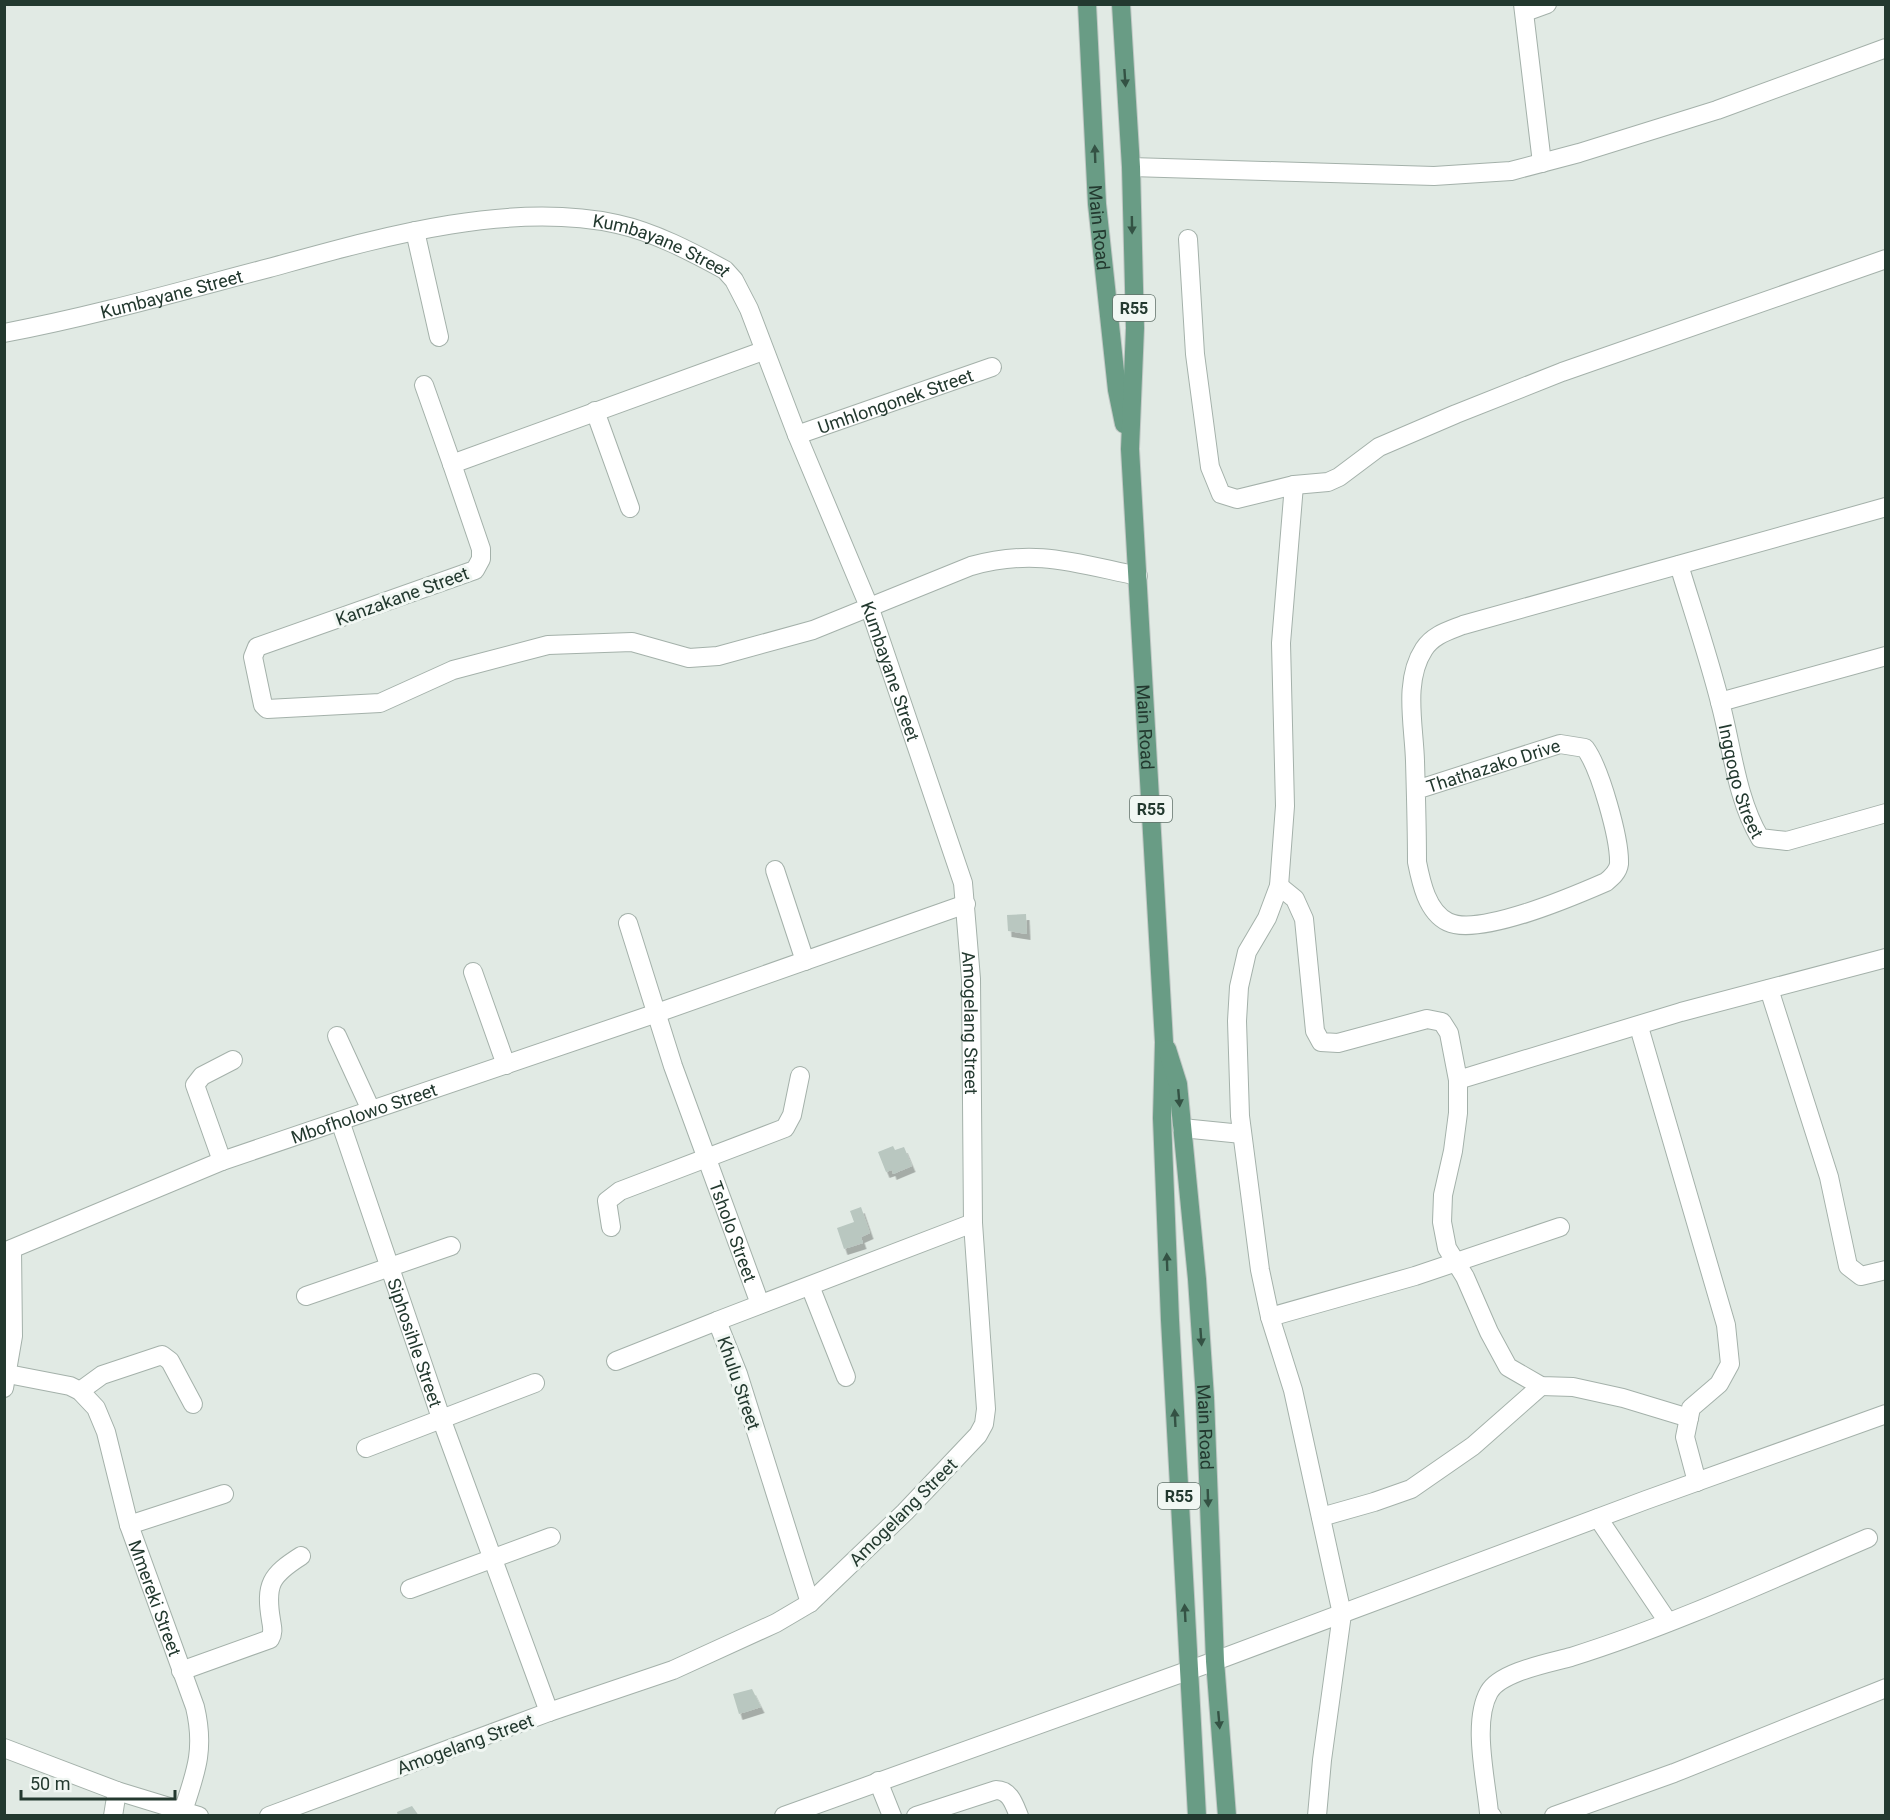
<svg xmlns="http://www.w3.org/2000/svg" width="1890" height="1820" font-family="Roboto,sans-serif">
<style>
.building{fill:#b9c7c0;filter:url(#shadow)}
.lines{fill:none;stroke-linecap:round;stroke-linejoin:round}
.minor-casing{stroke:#a4b1aa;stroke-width:20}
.major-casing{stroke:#c1c8c5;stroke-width:20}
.minor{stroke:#fff;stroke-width:18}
.major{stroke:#699c85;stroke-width:18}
.oneway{fill:#345244}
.labels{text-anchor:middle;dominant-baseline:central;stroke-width:6;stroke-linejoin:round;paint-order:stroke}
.shield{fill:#f1f7f3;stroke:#61726a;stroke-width:1.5}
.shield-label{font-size:16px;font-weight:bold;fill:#23392f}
.street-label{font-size:18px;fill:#23392f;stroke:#f1f7f3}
</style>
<defs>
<filter id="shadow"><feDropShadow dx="3.5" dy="6" stdDeviation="0" flood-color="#0004"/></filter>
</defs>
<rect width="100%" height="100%" fill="#e1eae4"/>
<g class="building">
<path d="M1026,914l1,20 -19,-3 -1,-16z"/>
<path d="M893,1146l2,4 9,-3 8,19 -19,8 -1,-4 -6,2 -8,-20z"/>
<path d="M861,1207l9,26 -9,4 2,6 -19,6 -7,-21 17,-6 -4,-11z"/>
<path d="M752,1689l9,18 -22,7 -6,-20z"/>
<path d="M412,1806l7,10h-21l-1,-4z"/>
</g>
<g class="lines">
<defs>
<g id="minor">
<path d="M1523,4l19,159"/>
<path d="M1525,12l22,-8"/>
<path d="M1131,167l303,9 77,-5 68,-18 138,-43 169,-62"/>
<path d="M415,231l24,106"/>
<path d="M1188,239l7,115 15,113 11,27 16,5 57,-14 34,-3 11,-5 40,-30 77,-33 106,-42 324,-113"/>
<path id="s1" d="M4,333c90,-17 177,-42 265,-65 106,-29 237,-68 348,-44 37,8 75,28 108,46l9,10 15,29 48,126 73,174 93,274 8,96 2,244 13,186 -2,15 -6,11 -73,77 -95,91 -34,20 -103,47 -124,42 -280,104"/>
<path d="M763,351l-311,113 29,85v10l-6,11 -218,77 -4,10 10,48 4,4 113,-6 73,-33 95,-25 84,-3 57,16 29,-2 95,-26 158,-64c64,-18 104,-3 167,10"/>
<path d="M424,385l28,79"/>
<path d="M595,411l35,97"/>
<path id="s2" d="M797,435l195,-68"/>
<path d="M1294,485l-13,158 4,163 -6,80 -12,32 -20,34 -8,35 -2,34 3,95 20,154 10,47 23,73 49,224 -20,146 -5,56"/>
<path id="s3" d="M1679,565c14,46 30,93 42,141 11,42 16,94 39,132l27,3 99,-28"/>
<path d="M1720,702l166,-46"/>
<path id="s4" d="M1416,790l144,-46 25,4c15,20 35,91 34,116 -1,8 -7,13 -13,18 -32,14 -127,55 -158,40 -21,-10 -27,-40 -31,-60 0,-33 -1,-67 -2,-101 -1,-36 -12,-80 9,-112 9,-14 24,-18 39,-24l423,-118"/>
<path d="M775,870l30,91"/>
<path d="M1279,886l16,13 9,20 11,112 6,11 17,1 89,-24 15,3 7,11 9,47v33l-5,38 -10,44 -1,27 5,26 18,29 24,55 19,35 33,19 32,1 50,11 66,20"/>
<path id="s5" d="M628,923l45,143 87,238"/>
<path d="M473,972l33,93"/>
<path d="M1769,989l60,188 19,89 13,10 25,-6"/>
<path d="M1639,1027l87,298 4,39 -11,20 -28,24 -6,29 12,45"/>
<path d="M337,1036l34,74"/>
<path d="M1458,1080l223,-68 205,-54"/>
<path id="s6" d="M340,1121l101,297 108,294"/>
<path d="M1182,1128l60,6"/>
<path d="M222,1161l-27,-76 7,-9 31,-16"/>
<path d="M611,1227l-4,-26 13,-10 165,-63 7,-13 8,-39"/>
<path id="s7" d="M4,1252l218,-91 435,-148 309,-109"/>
<path d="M810,1286l36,91"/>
<path d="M306,1296l145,-50"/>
<path d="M1270,1317l145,-41 145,-49"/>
<path d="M616,1361l101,-40"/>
<path id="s8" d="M8,1374l62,12 10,5 16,17 10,24 23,93 66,182c10,42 1,65 -12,104"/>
<path d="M4,1388l9,-52 -1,-87"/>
<path d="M80,1391l22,-16 60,-20 8,6 23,43"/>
<path d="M366,1448l169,-65"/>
<path d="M1321,1517l53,-15 37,-13 62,-43 68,-60"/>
<path d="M1598,1518l70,104"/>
<path d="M129,1525l95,-31"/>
<path d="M410,1589l141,-52"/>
<path d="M810,1603l-72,-229 -21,-53 256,-98"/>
<path d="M181,1671l89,-32c4,-7 2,-12 1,-19 -6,-36 0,-45 30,-64"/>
<path d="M4,1748l113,43 82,25"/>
<path d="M878,1781l14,35"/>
<path d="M113,1816l4,-25"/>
<path d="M784,1816l431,-155 431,-161 240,-86"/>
<path d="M916,1816l80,-26c14,0 18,14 23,26"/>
<path d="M1492,1816l-3,-3c-3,-34 -17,-91 0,-121 11,-20 60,-29 82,-35 102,-32 199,-77 297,-119"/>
<path d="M1554,1816l120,-43 212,-85"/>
</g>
<g id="major">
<path id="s9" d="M1087,4l10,200 20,186 7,34"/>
<path id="s10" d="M1121,4l10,163 4,161 -5,121 34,593 -2,76 8,202 27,496"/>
<path id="s11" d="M1167,1049l11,35 19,195 8,119 10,263 12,155"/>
</g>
</defs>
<use href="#minor" class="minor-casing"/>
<use href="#major" class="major-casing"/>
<use href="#minor" class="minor"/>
<use href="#major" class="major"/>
</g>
<defs><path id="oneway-solid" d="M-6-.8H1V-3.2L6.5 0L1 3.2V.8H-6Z" transform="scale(1.5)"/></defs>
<g class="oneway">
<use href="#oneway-solid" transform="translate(1125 78) rotate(86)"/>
<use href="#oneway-solid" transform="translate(1095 154) rotate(-92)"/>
<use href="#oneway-solid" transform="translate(1132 225) rotate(89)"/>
<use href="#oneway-solid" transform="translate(1179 1098) rotate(85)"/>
<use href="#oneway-solid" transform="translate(1167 1262) rotate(-92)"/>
<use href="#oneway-solid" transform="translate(1201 1337) rotate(86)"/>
<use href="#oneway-solid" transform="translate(1175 1418) rotate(-93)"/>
<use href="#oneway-solid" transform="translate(1208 1498) rotate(88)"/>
<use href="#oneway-solid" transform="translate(1185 1613) rotate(-93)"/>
<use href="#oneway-solid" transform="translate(1219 1720) rotate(85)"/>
</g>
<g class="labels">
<g class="shield">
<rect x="1113" y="295" width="42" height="26" rx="4.5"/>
<rect x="1130" y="796" width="42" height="26" rx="4.5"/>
<rect x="1158" y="1483" width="42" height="26" rx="4.5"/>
</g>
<g class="shield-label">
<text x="1134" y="308">R55</text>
<text x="1151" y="809">R55</text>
<text x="1179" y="1496">R55</text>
</g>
<g class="street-label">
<text stroke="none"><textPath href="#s9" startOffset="224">Main Road</textPath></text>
<text stroke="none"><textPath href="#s1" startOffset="676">Kumbayane Street</textPath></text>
<text stroke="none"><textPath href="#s1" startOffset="172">Kumbayane Street</textPath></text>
<text stroke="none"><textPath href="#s2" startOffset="104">Umhlongonek Street</textPath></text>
<text transform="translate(402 596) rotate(-20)">Kanzakane Street</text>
<text stroke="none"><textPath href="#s1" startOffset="1180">Kumbayane Street</textPath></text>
<text stroke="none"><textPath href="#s10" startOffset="724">Main Road</textPath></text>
<text stroke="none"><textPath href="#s4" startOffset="81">Thathazako Drive</textPath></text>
<text stroke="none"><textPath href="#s3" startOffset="225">Ingqoqo Street</textPath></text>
<text stroke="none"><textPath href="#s1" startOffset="1544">Amogelang Street</textPath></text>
<text stroke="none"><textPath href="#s7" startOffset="386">Mbofholowo Street</textPath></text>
<text stroke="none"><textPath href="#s5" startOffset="326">Tsholo Street</textPath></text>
<text stroke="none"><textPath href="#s6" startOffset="234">Siphosihle Street</textPath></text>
<text transform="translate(739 1383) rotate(71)">Khulu Street</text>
<text stroke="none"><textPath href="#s11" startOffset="381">Main Road</textPath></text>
<text transform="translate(903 1512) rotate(-45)">Amogelang Street</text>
<text stroke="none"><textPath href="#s8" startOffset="297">Mmereki Street</textPath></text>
<text transform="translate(465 1744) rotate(-20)">Amogelang Street</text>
</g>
</g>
<rect width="1890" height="1820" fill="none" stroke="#23392f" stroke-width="12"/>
<path d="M21 1790v9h154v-9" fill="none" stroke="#23392f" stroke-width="3"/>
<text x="30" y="1790" font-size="18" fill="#23392f" stroke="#f1f7f3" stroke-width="4.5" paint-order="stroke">50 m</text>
</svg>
